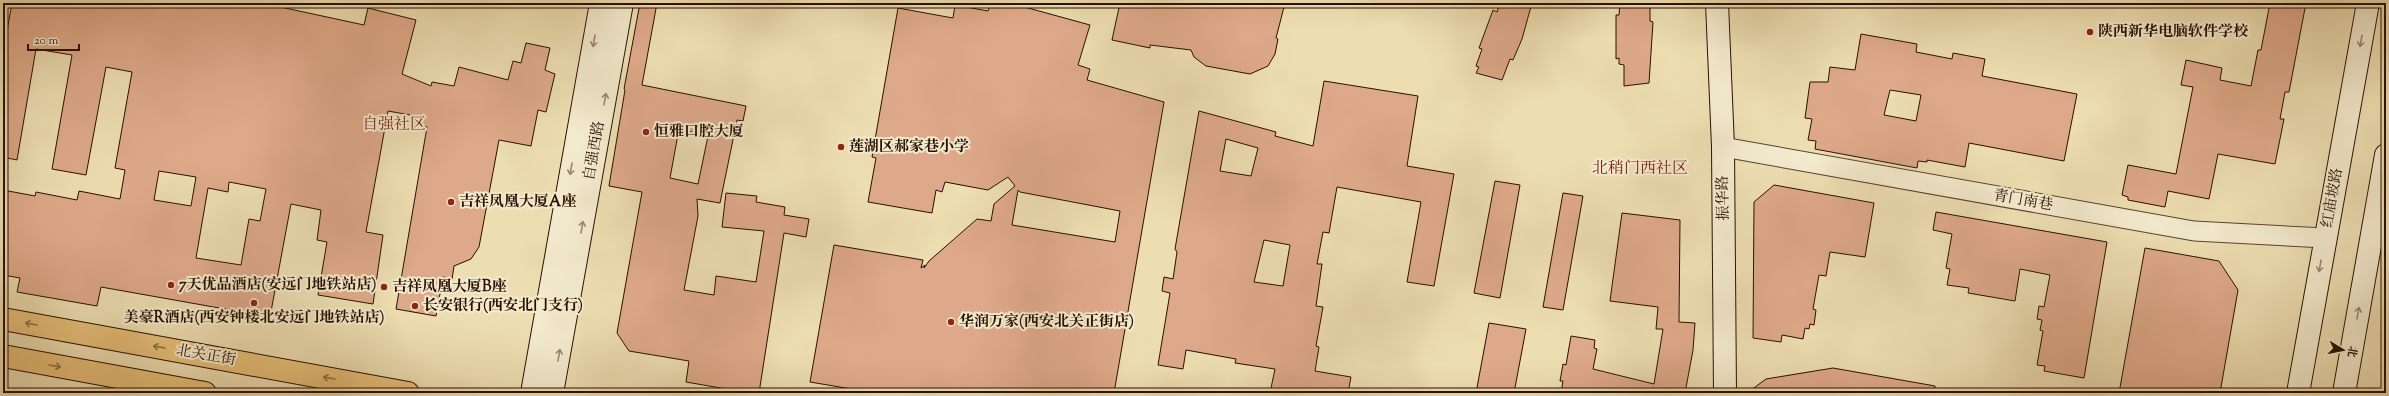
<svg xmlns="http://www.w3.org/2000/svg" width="2389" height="396" font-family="'Sorts Mill Goudy','Noto Serif SC',serif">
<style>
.building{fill:#dea98a;stroke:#290f00;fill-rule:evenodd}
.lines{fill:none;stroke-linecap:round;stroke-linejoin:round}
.street-casing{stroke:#5a432c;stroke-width:21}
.secondary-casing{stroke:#290f00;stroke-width:24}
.primary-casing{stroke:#290f00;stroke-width:24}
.street{stroke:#f3eacd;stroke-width:19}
.secondary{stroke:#f3eacd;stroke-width:22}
.primary{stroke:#e6bf79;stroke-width:22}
.oneway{stroke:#988771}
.oneway2{stroke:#917043}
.poi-dot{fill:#8f2418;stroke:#f3eacd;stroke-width:1.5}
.labels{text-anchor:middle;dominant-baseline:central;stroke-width:4;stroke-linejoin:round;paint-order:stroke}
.poi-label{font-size:15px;font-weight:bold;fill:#290f00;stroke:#f3eacd;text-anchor:start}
.street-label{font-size:15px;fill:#290f00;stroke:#f3eacd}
.neighbourhood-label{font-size:16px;fill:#7a1f14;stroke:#f3eacd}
</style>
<rect width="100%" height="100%" fill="#eddeb2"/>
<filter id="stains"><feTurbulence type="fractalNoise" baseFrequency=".005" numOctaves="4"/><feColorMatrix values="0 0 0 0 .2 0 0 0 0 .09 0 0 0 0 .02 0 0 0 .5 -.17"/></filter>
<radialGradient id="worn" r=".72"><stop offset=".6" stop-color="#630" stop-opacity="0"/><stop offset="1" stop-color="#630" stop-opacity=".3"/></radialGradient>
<g class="building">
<path d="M12,3h231l18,4 1,-4 102,22 4,-17 48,12 -14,54 29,12 1,-4 22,4 5,-19 49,13 5,-19 8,2 5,-20 24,5 -5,22 10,4 -9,38 -8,-2 -7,36 -32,-6 -20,107 -8,12 -17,7 -2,13 -9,-2 -7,39 -40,-7 31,-182 -13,-2 2,-9 -28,-5 -22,121 17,3 -10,69 -55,-9 9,-53 -10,-2 4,-30 -30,-6 -21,113 -169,-30 -4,19 -80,-14 3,-14 -17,-3v-85l32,6 1,-4 41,8 2,-9 41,8 5,-29 -10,-2 17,-96 -26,-5 -20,108 -34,-6 20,-114 -36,-6 -19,111 -14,-3v-125l4,-1zM159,171l37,6 -5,29 -37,-6zM229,182l37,7 -6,32 -11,-2 -8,46 -45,-7 12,-70 20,4z"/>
<path d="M640,3h17l-15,82 104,21 -3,15 -6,-1 -17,83 -23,-4 1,17 -14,74 30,5 2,-19 40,6 8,-51 -42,-4 4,-34 31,3 -1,6 29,5 -1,8 25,4 -3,18 -22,-4 -25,160h-27v-3l-46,-8 3,-21 -60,-10 -12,-18 25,-141 -33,-6 16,-96 -1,-1zM679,129l29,7 -10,48 -28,-6z"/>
<path d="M991,3h19l80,22 -12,40 12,4 -3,11 77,22 -50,291h-239l-65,-11 24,-137 89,15 -2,8 4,-3 -1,3 5,-7 48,-42 14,2 3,-17 21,-18 -7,-9 -20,13 -43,-8 -3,10 -6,-2 -4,23 -64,-11 8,-44 -4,-1 26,-149 55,10 2,-13 33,6zM1018,190l2,2 100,19 -5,31 -103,-17z"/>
<path d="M1120,3h165l-9,35 2,1 -3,15 -7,12 -18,8 -44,-8 -12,-9 -3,-7 -41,-5v3l-38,-8z"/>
<path d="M1500,3h32l-10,36 -9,21 -3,-1 -8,21 -26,-7 3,-6 -3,-1 6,-17 -3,-1 14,-38 4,2z"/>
<path d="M1620,3h30v18l3,1 -4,61 -25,3v-21l-5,-1v-6l-3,1v-44h3z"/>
<path d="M2270,3h36l-17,89h-4l-5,27h4l-9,45 -57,-10 -9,45 -41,-8 -3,16 -37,-7v-3l-6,-2 6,-30 48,9 17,-87 -12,-2 5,-25 36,8 -2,12 31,6 7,-36h3z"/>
<path d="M1861,34l56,10 -1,8 36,7 1,-6 32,6 -3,17 95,18 -13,67 -95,-18 -4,24 -38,-7v2l-9,-1 -1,7 -102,-19 1,-8 -8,-1 4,-21 -7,-1 5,-36h18l2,-15 25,3zM1890,90l31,5 -5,26 -32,-6z"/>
<path d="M1324,81l94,15 -11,70 47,8 -20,112 -27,-4 14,-80 -84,-15 -8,46 -6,-1 -6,32h5l-6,42 7,1 -7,39 3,1 -4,24 36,6 -3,16h-78l5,-24 -40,-6 1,-4 -50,-9 -3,19 -25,-4 12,-72 -8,-2 2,-14 9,2 4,-27 -2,-3 24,-138 77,21 -1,4 38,10zM1226,139l32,9 -7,28 -31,-5zM1264,240l26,5 -7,41 -29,-4z"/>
<path d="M1495,181l25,4 -20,113 -26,-5z"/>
<path d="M1774,185l100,18 -9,54 -35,-5 -4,24 -7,-1 -6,34 3,1 -2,15 -4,-1 -1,5 -4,-1 -2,11 -21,-4 -1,7 -28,-4 1,-136z"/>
<path d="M1563,193l20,3 -20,114 -20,-3z"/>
<path d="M1936,212l171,30 -23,136 -40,-7 1,-5 -8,-1 6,-34 -3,-1 2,-10 -5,-1 2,-13 5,1 6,-32 -30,-6 -5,32 -47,-8 1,-5 -22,-3 3,-16 -4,-1 6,-34 -19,-4z"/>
<path d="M1622,213l58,7 -1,102 16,1 -2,27 -8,43h-124l2,-12h-3l3,-17 3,1 5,-29 24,4 -1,8 3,1 -4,20 61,15 9,-55h-7l2,-22 -48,-6z"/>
<path d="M2145,248l74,13 19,29 -18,103h-101z"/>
<path d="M1489,323l37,6 -12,64h-38z"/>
<path d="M1833,368l102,18v7h-188l19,-14z"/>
</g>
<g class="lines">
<defs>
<path id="street" d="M1723,147l471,84 131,7"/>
<g id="secondary">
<path d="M1717,3l6,144 2,246"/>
<path d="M532,393l69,-390"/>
<path d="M552,393l70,-390"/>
<path d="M2298,393l70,-390"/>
<path d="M2344,393l42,-238"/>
</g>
<g id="primary">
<path d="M3,319l405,74"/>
<path d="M3,356l202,37"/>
</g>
</defs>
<use href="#street" class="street-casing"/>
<use href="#secondary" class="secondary-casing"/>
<use href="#primary" class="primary-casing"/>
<use href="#street" class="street"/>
<use href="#secondary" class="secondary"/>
<use href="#primary" class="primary"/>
</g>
<defs><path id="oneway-shaft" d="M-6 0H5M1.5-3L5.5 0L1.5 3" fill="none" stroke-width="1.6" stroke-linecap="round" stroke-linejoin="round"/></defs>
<g class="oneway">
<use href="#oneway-shaft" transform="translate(594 41) rotate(100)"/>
<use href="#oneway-shaft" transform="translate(2361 41) rotate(100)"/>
<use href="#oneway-shaft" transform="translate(605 99) rotate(-80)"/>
<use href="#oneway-shaft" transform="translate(571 169) rotate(100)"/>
<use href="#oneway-shaft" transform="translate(582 227) rotate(-80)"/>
<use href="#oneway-shaft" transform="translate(2320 266) rotate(100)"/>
<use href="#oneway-shaft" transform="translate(2358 313) rotate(-80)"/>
<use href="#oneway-shaft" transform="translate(559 355) rotate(-80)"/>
</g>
<g class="oneway2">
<use href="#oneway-shaft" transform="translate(31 324) rotate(-170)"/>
<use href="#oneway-shaft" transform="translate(159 347) rotate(-170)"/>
<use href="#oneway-shaft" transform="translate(55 366) rotate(10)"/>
<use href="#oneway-shaft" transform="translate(329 378) rotate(-170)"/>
</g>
<g class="poi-dot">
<circle cx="2090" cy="32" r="4"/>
<circle cx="646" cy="132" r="4"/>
<circle cx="841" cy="147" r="4"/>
<circle cx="451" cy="202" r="4"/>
<circle cx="171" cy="285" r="4"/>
<circle cx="384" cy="287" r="4"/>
<circle cx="254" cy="303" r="4"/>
<circle cx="415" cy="306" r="4"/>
<circle cx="951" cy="322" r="4"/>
</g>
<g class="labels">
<g class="poi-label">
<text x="2098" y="32">陕西新华电脑软件学校</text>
<text x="654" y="132">恒雅口腔大厦</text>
<text x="849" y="147">莲湖区郝家巷小学</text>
<text x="459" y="202">吉祥凤凰大厦A座</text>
<text x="179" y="285">7天优品酒店(安远门地铁站店)</text>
<text x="392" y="287">吉祥凤凰大厦B座</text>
<text x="423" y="306">长安银行(西安北门支行)</text>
<text x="254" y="318" text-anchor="middle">美豪R酒店(西安钟楼北安远门地铁站店)</text>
<text x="959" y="322">华润万家(西安北关正街店)</text>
</g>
<g class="street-label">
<text transform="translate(595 151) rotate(-80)">自强西路</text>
<text transform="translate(1724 198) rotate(-91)">振华路</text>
<text transform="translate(2333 198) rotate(-80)">红庙坡路</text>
<text transform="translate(2023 201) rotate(10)">青门南巷</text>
<text transform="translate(206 356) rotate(10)">北关正街</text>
</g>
<g class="neighbourhood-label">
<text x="394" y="125">自强社区</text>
<text x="1640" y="169">北稍门西社区</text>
</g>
</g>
<rect width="2389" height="396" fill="none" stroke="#eddeb2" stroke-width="16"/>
<rect x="4" y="4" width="2381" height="388" fill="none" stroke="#290f00" stroke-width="2"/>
<rect x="8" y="8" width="2373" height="380" fill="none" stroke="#290f00"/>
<g transform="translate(2343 350) rotate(100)" stroke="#f3eacd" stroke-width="3" paint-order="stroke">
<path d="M0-3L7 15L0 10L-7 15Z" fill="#290f00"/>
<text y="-6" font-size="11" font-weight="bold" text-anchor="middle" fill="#290f00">北</text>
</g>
<path d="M28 44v6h51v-6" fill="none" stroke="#290f00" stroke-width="2"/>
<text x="34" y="44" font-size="12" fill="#290f00" stroke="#f3eacd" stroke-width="3" paint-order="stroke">20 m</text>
<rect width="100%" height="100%" filter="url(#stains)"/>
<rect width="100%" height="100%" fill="url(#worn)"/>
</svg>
